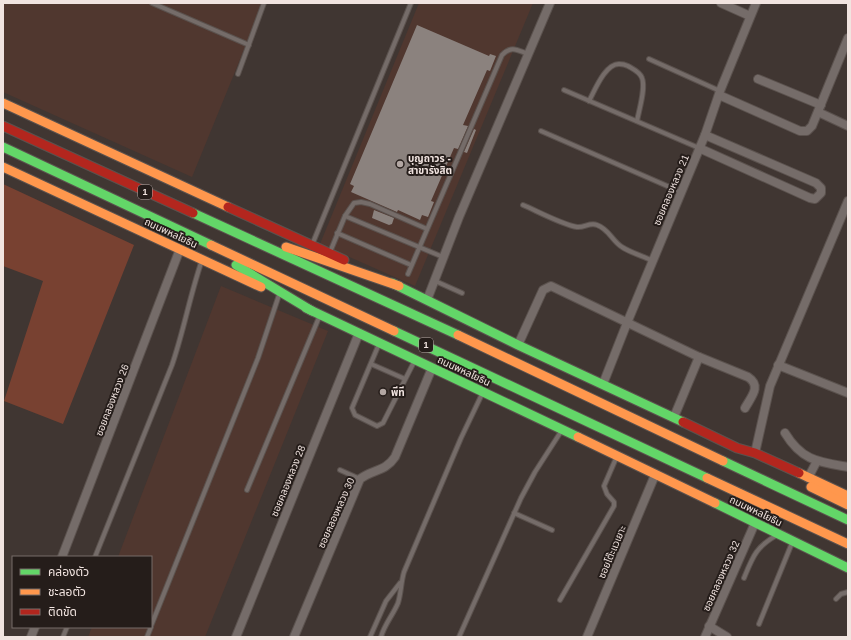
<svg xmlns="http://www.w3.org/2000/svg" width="851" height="640" font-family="Arial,'Noto Sans Thai',sans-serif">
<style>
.built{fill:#50372f}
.green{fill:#784131}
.building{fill:#8b827e}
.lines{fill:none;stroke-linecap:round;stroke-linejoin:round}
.lane-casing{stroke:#5b524e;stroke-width:6}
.street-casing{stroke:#5b524e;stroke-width:10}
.fast-casing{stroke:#5b524e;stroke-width:11}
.slow-casing{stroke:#5b524e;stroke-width:11}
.jam-casing{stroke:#5b524e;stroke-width:11}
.lane{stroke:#756c69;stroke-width:4}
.street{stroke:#756c69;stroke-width:8}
.fast{stroke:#63d668;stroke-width:9}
.slow{stroke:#ff974d;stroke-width:9}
.jam{stroke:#b3261e;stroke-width:9}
.poi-dot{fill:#b3a7a3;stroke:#251d1a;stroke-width:1.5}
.labels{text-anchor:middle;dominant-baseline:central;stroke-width:4;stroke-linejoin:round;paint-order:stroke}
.shield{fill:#251d1a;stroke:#b4a8a5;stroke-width:1}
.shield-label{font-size:9px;font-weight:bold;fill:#f1e4e0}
.poi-label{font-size:10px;font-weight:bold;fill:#f1e4e0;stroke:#251d1a;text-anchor:start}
.street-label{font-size:10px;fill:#f1e4e0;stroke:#251d1a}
</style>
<rect width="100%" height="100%" fill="#403632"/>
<g class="built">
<path d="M3,3h260l-71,174 -189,-85z"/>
<path d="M419,3h114l-118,283 -95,-42z"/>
<path d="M221,286l107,45 -123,306h-117l4,-10h59v-70h-33z"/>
</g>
<path class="green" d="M3,184l131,61 -71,179 -59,-23 39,-120 -40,-15z"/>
<g class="building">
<path d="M417,25l72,31 1,-2 6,2 -6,15 -3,-1 -24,55 5,1 -10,23 -4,-1 -23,53 3,1 -6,15 -6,-2 -2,5 -22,-10 -1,2 -46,-20 3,-6 -4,-2z"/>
<path d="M474,129l2,1 -9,23 -3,-1z"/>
<path d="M374,210l20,8 -2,6 -3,1 -17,-7z"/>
</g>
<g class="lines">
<defs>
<g id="lane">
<path d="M152,3l97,42"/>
<path d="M649,59l71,32"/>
<path d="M238,74l26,-71"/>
<path d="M564,90l135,58"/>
<path d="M589,101c6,-11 16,-37 30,-37 3,0 7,1 9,2 5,3 12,6 14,12 4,10 -3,32 -5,43"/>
<path d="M541,131l140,61"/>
<path d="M523,205c14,6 40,20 54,22 7,1 13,-5 20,-2 12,4 15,16 25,22 9,6 21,9 31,14"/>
<path d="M345,216l98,41"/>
<path d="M337,233l74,32"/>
<path d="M312,245l99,-242"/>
<path d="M330,252l15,-36 9,-13 7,-1 9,2 57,25"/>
<path d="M408,274l94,-219c10,-10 15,-5 26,-1"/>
<path d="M433,280l29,13"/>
<path d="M379,344l-27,64 3,7 22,11 6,-3 32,-63"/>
<path d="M371,364l34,15"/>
<path d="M340,470l20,9"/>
<path d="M247,490l73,-175"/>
<path d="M514,513l38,17"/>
<path d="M95,557l77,-192c12,-35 18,-70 30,-105"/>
<path d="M744,578c9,-22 12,-31 33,-43"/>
<path d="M836,599l5,-5 7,-2"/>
<path d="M560,600l54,-94v-4l-7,-8 -3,-8 13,-30"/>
<path d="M759,624l33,-81"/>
<path d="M151,626l107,-268 21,-63"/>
<path d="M63,637l4,-10"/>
<path d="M147,637l4,-10"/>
<path d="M370,637l16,-36 14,-18"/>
<path d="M381,637c3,-12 12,-22 17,-34 3,-9 3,-21 6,-31l57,-134 22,-46"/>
<path d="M459,637l62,-139 14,-26 27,-42"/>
</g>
<g id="street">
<path d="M721,3l29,13"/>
<path d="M758,79l63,26"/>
<path d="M719,95l81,36h7l5,-5 36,-88"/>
<path d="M818,112l30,14"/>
<path d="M699,148l111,50 5,1 6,-6v-5l-5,-5 -111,-48"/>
<path d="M427,300l32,-83 91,-214"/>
<path d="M518,345l25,-55 8,-4 148,71 -25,60"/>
<path d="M699,357l49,20c14,9 3,20 -3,31"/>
<path d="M778,365l70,28"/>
<path d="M603,384l24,-61 78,-188 15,-44 36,-88"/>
<path d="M785,433c17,28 34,29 63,34"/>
<path d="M755,453l15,-67 78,-185"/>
<path d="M808,478l9,-17"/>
<path d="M62,557l118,-308"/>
<path d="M709,626l18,11"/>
<path d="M31,637l4,-10"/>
<path d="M236,637l123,-304"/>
<path d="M294,637l66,-158c13,-10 25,-7 35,-22l37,-89"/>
<path d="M587,637l68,-162"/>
<path d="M705,637l50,-114"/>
</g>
<g id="fast">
<path d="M3,147l208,98"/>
<path d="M193,213l265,122"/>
<path d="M236,265l76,46"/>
<path d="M392,283l126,62 165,77"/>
<path d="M306,308l272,129"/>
<path d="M394,331l313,147"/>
<path d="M723,461l125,59"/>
<path d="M715,503l133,65"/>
</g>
<g id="slow">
<path d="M3,103l225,104"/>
<path d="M3,167l258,120"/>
<path d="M211,245l183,86"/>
<path d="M286,247l113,39"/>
<path d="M458,335l265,126"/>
<path d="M578,437l137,66"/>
<path d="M799,473l49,23"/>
<path d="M707,478l141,66"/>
<path d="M811,487l37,18"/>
</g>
<g id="jam">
<path d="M3,126l190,87"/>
<path d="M228,207l116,53"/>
<path d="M683,422l54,26 18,5 44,20"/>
</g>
</defs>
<use href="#lane" class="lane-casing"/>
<use href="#street" class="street-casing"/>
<use href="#fast" class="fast-casing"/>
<use href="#slow" class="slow-casing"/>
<use href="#jam" class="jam-casing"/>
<use href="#lane" class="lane"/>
<use href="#street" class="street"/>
<use href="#fast" class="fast"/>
<use href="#slow" class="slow"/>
<use href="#jam" class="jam"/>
</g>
<g class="poi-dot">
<circle cx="400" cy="164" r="4"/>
<circle cx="383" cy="392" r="4"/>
</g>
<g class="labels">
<g class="shield">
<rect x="138" y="185" width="14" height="14" rx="3"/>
<rect x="419" y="338" width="14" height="14" rx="3"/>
</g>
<g class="shield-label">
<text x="145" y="192">1</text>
<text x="426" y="345">1</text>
</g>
<g class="poi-label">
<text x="408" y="158">บุญถาวร -<tspan x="408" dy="12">สาขารังสิต</tspan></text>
<text x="391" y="392">พีที</text>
</g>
<g class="street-label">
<text transform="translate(671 190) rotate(-67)">ซอยคลองหลวง 21</text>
<text transform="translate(171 233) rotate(25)">ถนนพหลโยธิน</text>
<text transform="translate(464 371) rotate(25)">ถนนพหลโยธิน</text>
<text transform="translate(112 400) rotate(-69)">ซอยคลองหลวง 26</text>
<text transform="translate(288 481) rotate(-68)">ซอยคลองหลวง 28</text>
<text transform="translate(756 511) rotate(26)">ถนนพหลโยธิน</text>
<text transform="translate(336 513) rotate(-66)">ซอยคลองหลวง 30</text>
<text transform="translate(612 552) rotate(-67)">ซอยโต๊ะแวเยาะ</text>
<text transform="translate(721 576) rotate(-66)">ซอยคลองหลวง 32</text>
</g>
</g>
<rect width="851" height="640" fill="none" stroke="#f1e4e0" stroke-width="8"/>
<rect x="12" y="556" width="140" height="72" fill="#251d1a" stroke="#776d69"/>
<rect x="20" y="569" width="20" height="6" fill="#63d668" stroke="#776d69"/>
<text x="48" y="576" font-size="12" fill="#f1e4e0">คล่องตัว</text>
<rect x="20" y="589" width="20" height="6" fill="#ff974d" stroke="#776d69"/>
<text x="48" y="596" font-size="12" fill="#f1e4e0">ชะลอตัว</text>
<rect x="20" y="609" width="20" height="6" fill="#b3261e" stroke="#776d69"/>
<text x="48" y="616" font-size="12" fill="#f1e4e0">ติดขัด</text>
</svg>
